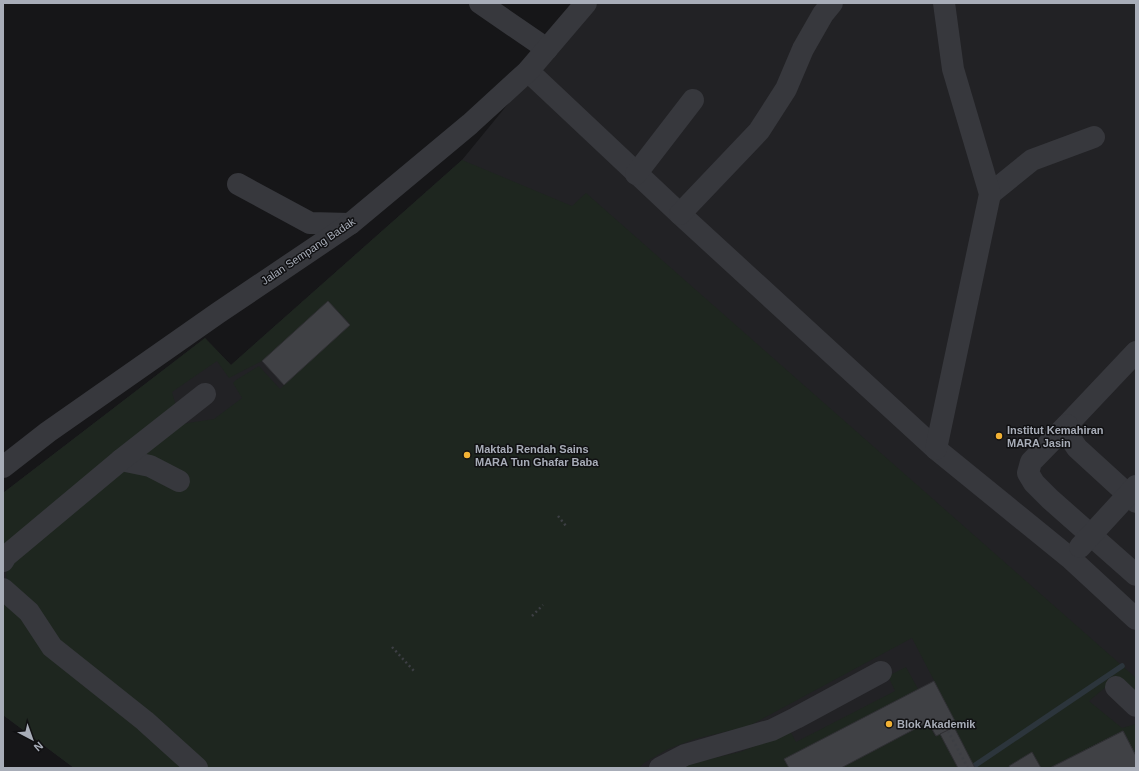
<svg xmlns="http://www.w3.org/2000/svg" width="1139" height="771" font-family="Helvetica,sans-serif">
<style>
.built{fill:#222225}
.green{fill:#1e261f}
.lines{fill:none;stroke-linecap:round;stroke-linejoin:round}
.stream{stroke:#2c353c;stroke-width:5.5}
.building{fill:#404145;stroke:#303034}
.path{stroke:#3d3f44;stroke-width:2.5;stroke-dasharray:2 3;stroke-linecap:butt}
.minor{stroke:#37383d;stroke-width:22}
.poi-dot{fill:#f2b134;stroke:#111113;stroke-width:1.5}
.labels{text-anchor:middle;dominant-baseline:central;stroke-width:3;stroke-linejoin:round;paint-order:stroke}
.street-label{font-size:11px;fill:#a8adb8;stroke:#111113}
.poi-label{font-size:11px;font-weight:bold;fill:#a8adb8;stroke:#111113;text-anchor:start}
</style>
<rect width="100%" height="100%" fill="#161618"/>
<path class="built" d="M591,3h545v765h-1062l-71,-53v-222l202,-155 26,27 231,-205z"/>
<g class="green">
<path d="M462,160l110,46 14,-13 550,485v21l-29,-13 -18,15 33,27 14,-4v27l-2,1 -11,-21 -73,37h-75l-21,-41 3,-2 -45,-87 -163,88 -54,13 -27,10 -24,14 -5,5h-432l-140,-120 -60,-63 -1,-11 5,-16 170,-134 33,-5 28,-21 -9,-15 3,-3 23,-14 21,23 70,-65 -22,-23 -66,60 -33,17 -12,-17 -45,31 6,21 -175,139v-59l202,-155 26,27z"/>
<path d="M3,602l190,166h-119l-71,-53z"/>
<path d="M906,667l12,22 -133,70 4,9h-119l70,-16 33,-13 15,-12 8,15 99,-51 -7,-15z"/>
<path d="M928,722l7,14 5,-2 18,34h-117z"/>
</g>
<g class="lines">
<path class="stream" d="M971,768l151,-102"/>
</g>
<g class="building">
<path d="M328,301l22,24 -66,60 -22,-24z"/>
<path d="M934,681l23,44 -9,6 -12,5 -8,-14 -87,46h-52l-5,-9z"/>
<path d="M954,727l20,39 1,2h-17l-18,-34z"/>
<path d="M1123,731l13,25v12h-86z"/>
<path d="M1123,731l13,25v12h-86z"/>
<path d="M1032,752l9,16h-31l-1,-2z"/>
</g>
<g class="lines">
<g class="path">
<path d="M558,516l8,10"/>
<path d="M532,616l11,-11"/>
<path d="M392,647l22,24"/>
<path d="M948,731l20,37"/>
</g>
<g class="minor">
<path d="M480,3l67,46"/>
<path d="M528,71l152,143 256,235 134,109 66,61"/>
<path d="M636,174l57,-74"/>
<path d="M238,184l72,39 40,1"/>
<path d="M990,194l42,-34 62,-23"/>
<path d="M680,214l79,-83 27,-42 17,-40 20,-35 9,-11"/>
<path d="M1136,352l-69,73 4,14 6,9 59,54"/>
<path d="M1067,425l-36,37 -3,11 6,10 16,16 86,76"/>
<path d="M936,449l54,-255 -37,-125 -9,-66"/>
<path d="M121,460l29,6 29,15"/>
<path d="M3,467l45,-35 170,-119 132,-89 120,-100 58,-53 58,-68"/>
<path d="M1080,547l56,-61"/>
<path d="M3,561l3,-5 115,-96 84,-66"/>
<path d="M3,589l26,23 23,35 93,74 52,47"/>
<path d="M1116,687l20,19"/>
<path d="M660,768l25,-13 87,-25 24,-12 85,-46"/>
</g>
</g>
<g class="poi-dot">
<circle cx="999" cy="436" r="4"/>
<circle cx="467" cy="455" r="4"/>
<circle cx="889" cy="724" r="4"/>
</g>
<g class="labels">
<g class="street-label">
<text transform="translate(308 251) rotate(-34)">Jalan Sempang Badak</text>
</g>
<g class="poi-label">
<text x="1007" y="430">Institut Kemahiran<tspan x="1007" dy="13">MARA Jasin</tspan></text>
<text x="475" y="449">Maktab Rendah Sains<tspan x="475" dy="13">MARA Tun Ghafar Baba</tspan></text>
<text x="897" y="724">Blok Akademik</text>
</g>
</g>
<rect width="1139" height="771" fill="none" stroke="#a8adb8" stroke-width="8"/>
<g transform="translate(32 739) rotate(139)" stroke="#111113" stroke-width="3" paint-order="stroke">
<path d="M0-3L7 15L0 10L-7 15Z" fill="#a8adb8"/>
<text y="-6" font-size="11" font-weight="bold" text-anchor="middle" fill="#a8adb8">N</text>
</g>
</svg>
